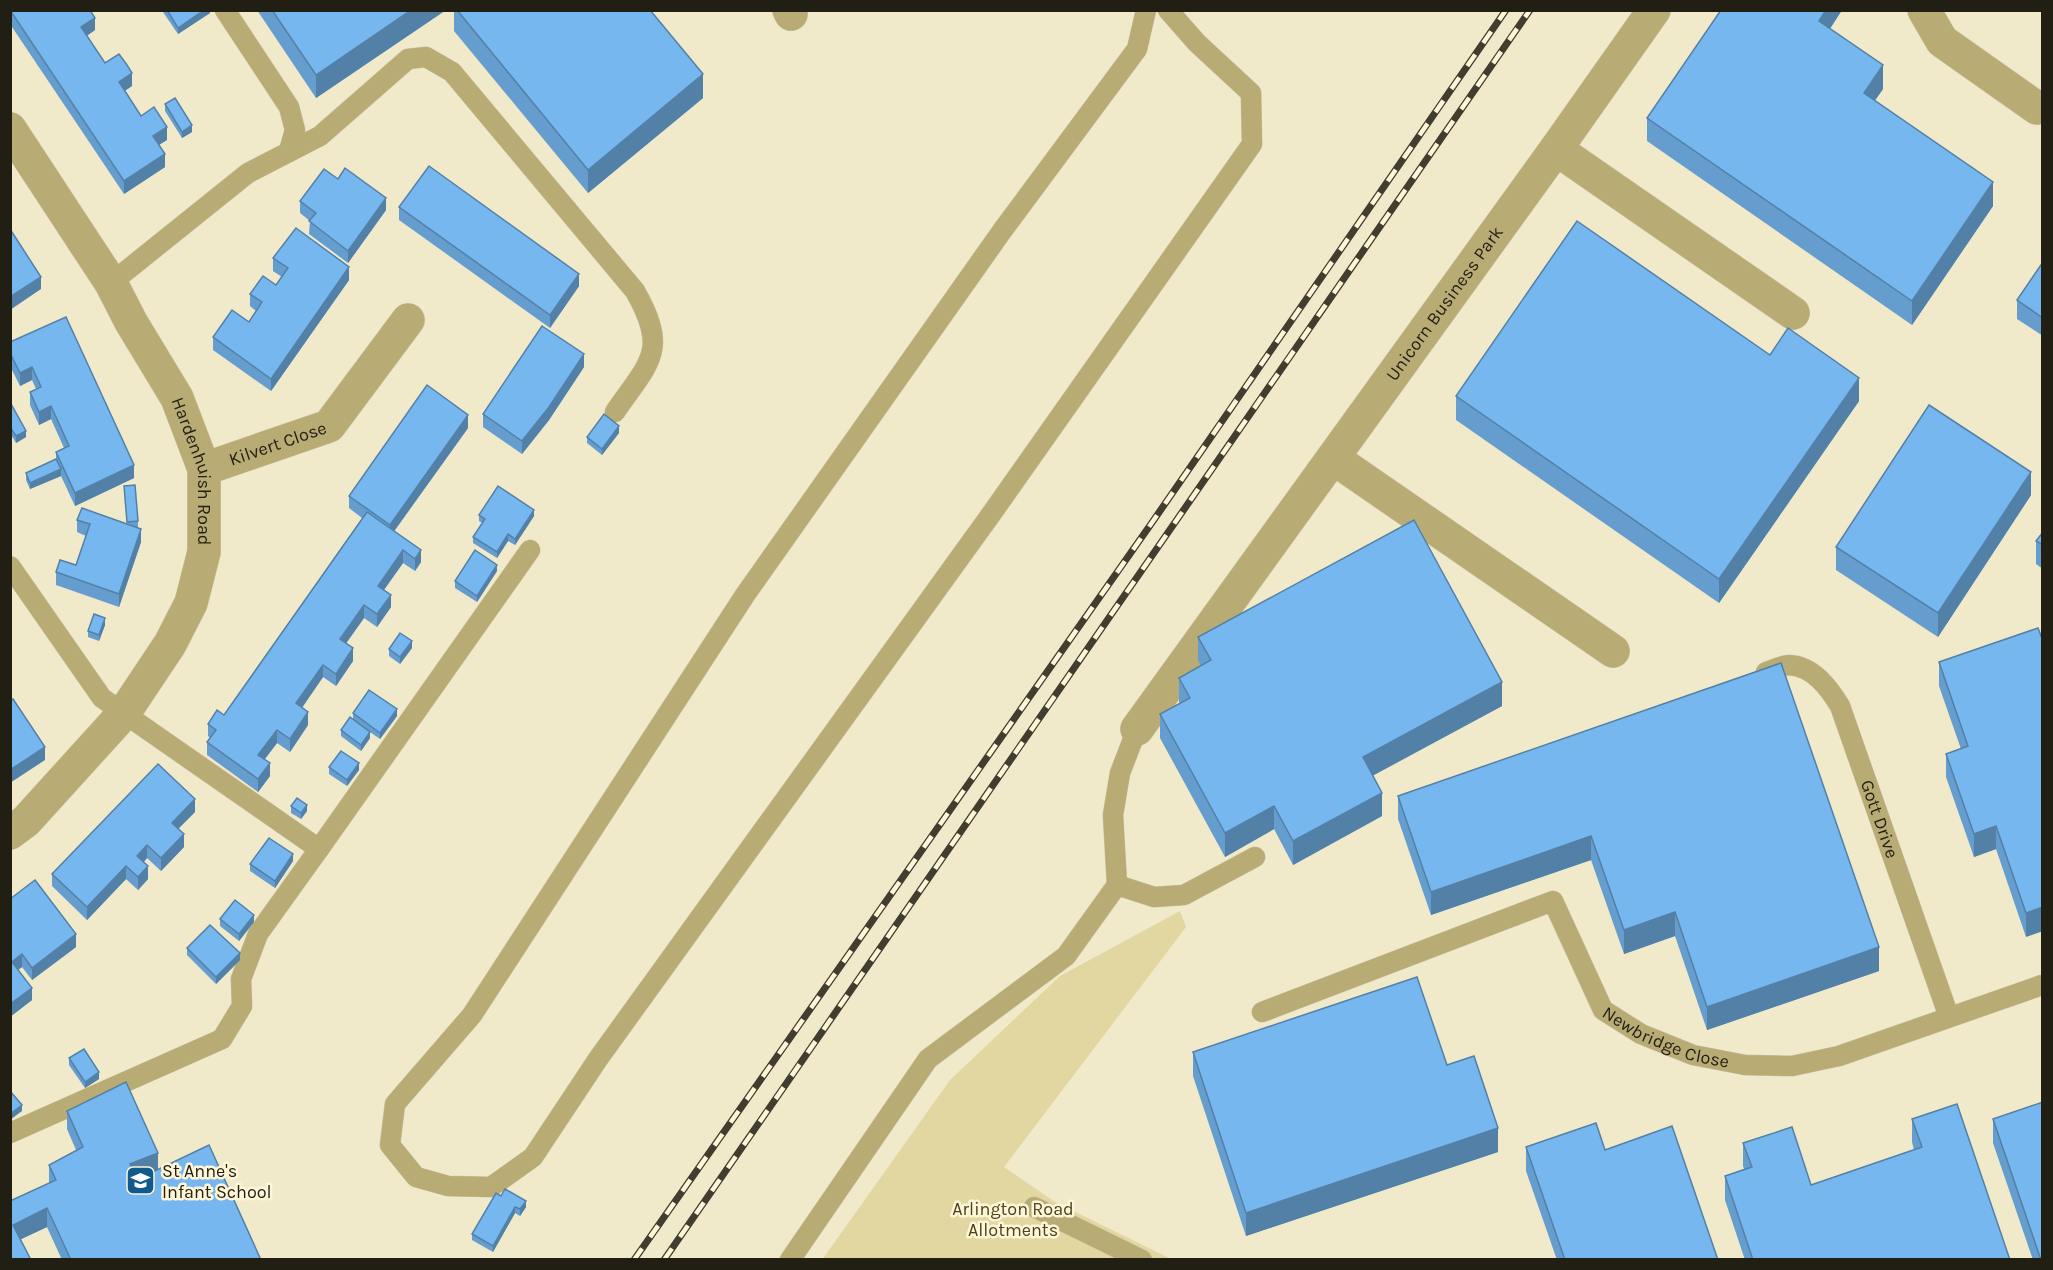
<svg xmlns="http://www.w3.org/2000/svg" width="2053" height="1270" font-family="Karla,sans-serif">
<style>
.green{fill:#e3d7a1}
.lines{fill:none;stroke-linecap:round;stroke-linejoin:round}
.lane-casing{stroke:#cbc4a9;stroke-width:21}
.street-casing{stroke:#cbc4a9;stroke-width:34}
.lane{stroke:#b8ab74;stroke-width:20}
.street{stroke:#b8ab74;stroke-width:33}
.rail-casing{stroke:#413d2f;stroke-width:7}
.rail{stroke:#fef6d7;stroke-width:4.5;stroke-dasharray:14;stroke-linecap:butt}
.wall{fill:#659dce}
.shaded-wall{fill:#5380a7}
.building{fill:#76b7ef;stroke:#5380a7;stroke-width:1.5}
.labels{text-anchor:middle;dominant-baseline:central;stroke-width:5;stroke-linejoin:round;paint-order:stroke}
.street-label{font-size:18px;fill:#211e13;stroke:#fef6d7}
.poi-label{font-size:18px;fill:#211e13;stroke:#fef6d7;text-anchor:start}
.park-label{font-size:18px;fill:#4b431f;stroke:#fef6d7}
</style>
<rect width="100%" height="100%" fill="#f0e9ca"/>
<path class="green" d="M1180,911l6,16 -182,240 51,35 116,57 -349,1 128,-180 110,-104z"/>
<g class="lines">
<defs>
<g id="lane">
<path d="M225,10l64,97 6,23 -6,21"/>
<path d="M1146,10l-9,39 -135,182 -257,364 -273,420 -77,89 -5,41 26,32 32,9 43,1 42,-30 65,-98 394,-546 260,-369 -1,-51 -54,-50 -29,-33"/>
<path d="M111,283l137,-110 72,-37 88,-77 18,-2 26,15 183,219c34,60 15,70 -20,121"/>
<path d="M10,566l92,132 217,151 211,-299"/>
<path id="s1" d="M1766,672c7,-2 17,-7 23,-7 24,1 40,23 51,41l109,311"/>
<path d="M1117,885l-4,-70 7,-42 17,-44"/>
<path id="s2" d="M1262,1012l291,-111 50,109 38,24 52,21 52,10 47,1 47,-10 203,-71"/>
<path d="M10,1133l212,-94 20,-33 -1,-27 17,-45 61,-85"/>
<path d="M1034,1207l108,53"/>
<path d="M790,1260l138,-201 138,-103 51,-71 37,12 30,-2 71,-38"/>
</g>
<g id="street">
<path d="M789,10l2,4"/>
<path d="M1924,10l18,31 95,67"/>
<path id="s3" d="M10,129l101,154 20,39 46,76 27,71v83l-13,51 -21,41 -46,69 -98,108 -16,12"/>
<path d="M1556,149l237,164"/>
<path d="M1333,458l280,193"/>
<path id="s4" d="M204,469l125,-43 79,-106"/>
<path id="s5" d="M1137,729l419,-580 98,-139"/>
</g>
</defs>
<use href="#lane" class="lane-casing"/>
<use href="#street" class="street-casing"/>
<use href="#lane" class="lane"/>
<use href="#street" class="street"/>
<defs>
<g id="rail">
<path d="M634,1260l517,-736 355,-514"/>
<path d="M664,1260l866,-1250"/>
</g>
</defs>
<use href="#rail" class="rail-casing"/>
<use href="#rail" class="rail"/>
</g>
<g class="wall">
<path d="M10,10l85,20 -9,6 19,27 27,23 -7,4 16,26 26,24 -8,5 6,22 -41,27 -114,-170z"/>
<path d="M163,10h47v3l-32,21 -15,-22z"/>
<path d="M257,10h189l-130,88z"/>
<path d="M454,10h196l53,88 -115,95 -134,-162z"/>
<path d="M1721,10h121l-12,19 53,60 -8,11 118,106 -81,119 -265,-184v-23z"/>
<path d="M165,104l27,28 -10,6 -17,-27z"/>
<path d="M338,179l48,31 -38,53 -39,-29 1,-13 -10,-8v-12z"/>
<path d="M399,207l180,79 -29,42 -151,-108z"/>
<path d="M273,258l76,22 -78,111 -58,-41v-13l36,-15 7,-11 -6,-5v-12l26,-9 6,-8 -9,-6z"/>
<path d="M2043,262v74l-26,-17v-19z"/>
<path d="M10,342l124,136 -59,28 -14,-30 -31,13 -4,-9v-7l30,-14v-7l8,-4 -13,-29 -12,6 -9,-20v-13l6,-3 -4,-9 -12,6 -10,-20z"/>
<path d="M1770,355l89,46 -140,202 -263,-183v-24z"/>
<path d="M584,367l-35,53 -27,34 -39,-27v-13z"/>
<path d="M10,402l16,35 -10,6 -6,-10z"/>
<path d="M468,428l-74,103 27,31 -6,9 -12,-8 -19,27 7,17 -14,20 -13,-9 -18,25 7,18 -17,25 -13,-9 -21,31 6,17 -18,27 -13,-9 -13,17 6,16 -12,16 -51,-37v-13l3,-4 -2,-2v-12l16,-9 138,-197 -13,-10v-12z"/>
<path d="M619,433l-17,22 -15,-12v-6z"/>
<path d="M124,486l14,35v7l3,14 -22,65 -63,-22v-13l20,-7 10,-29 -9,-4v-12l50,4z"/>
<path d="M2031,495l-93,142 -102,-67v-23z"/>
<path d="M479,515l55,1 -19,29 -7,-4 -11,17 -24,-15v-6l9,-14 -3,-2z"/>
<path d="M2043,532v37l-7,-5v-23z"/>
<path d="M497,571l-20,31 -22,-14v-7z"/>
<path d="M105,625l-6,16 -11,-4v-6z"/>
<path d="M1198,637l304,69 -129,69 9,41 -89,49 -19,-36 -49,28 -65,-119v-24l20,-11 -1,-1v-24l22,-12 -3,-6z"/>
<path d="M2043,641l-17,296 -30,-88 -22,8 -28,-80v-23l15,-5 -22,-63v-24z"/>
<path d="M412,648l-12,16 -11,-8v-7z"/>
<path d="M1781,663l98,308 -172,59 -32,-94 -51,18 -33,-94 -160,55 -33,-96v-23z"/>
<path d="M353,713l44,3 -17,23 -10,-7v6l-9,13 -20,-15v-6l12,-11z"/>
<path d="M329,767l30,3 -12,16 -18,-12z"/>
<path d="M291,806l16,5 -6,8 -10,-6z"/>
<path d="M195,812l-17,17 6,18 -23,24 -14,-13 -3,4 4,17 -10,11 -12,-11 -39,41 -35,-34v-12z"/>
<path d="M293,861l-18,27 -25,-17v-7z"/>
<path d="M10,899l66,48 -44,33 -10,-13 -4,3 14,30 -22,17z"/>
<path d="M220,919l34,3 -15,19 -19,-15z"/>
<path d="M187,948l53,12 -24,24 -29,-29z"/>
<path d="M1193,1052l254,13 51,87 -252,84 -53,-160z"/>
<path d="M69,1058l30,21 -14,9 -16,-23z"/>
<path d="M67,1111l91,59 103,90h-199l-15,-33 -26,12 -11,21 39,-77v-18l27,-15 -9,-21z"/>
<path d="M1912,1119l98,141h-265l-20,-60v-24l19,-7 -1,-3v-23l68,42 103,-35 -2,-8z"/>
<path d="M1993,1119l50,141h-10l-40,-117z"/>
<path d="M1526,1147l79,3 113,110h-161l-31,-89z"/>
<path d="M501,1196l25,11 -6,9 -5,-3 -22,39 -21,-12v-6z"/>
</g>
<g class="shaded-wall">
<path d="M204,10h6v3l-32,21v-6z"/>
<path d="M411,10h35l-130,88v-23z"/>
<path d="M1826,10h16l-23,35v-24z"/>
<path d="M95,18v12l-14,10v-13z"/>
<path d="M1883,65v24l-19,27v-23z"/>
<path d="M132,73v13l-13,9v-13z"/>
<path d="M703,74v24l-115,95v-23z"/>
<path d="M192,125v7l-10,6v-6z"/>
<path d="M167,127v13l-14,8v-12z"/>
<path d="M165,154v13l-41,27v-13z"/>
<path d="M1993,182v24l-81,119v-24z"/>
<path d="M386,198v12l-38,53v-12z"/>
<path d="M349,267v13l-78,111v-12z"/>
<path d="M579,274v12l-29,42v-13z"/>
<path d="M41,277v12l-31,21v-13z"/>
<path d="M584,354v13l-35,53 -27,34v-13z"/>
<path d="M32,367v13l-12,6v-13z"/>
<path d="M1859,378v23l-140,202v-24z"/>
<path d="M51,406v13l-12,6v-13z"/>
<path d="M468,415v13l-78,109v-12z"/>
<path d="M619,426v7l-17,22v-6z"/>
<path d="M26,431v6l-10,6v-7z"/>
<path d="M134,465v13l-59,28v-13z"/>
<path d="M61,469v7l-31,13v-6z"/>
<path d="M2031,472v23l-93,142v-24z"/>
<path d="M534,510v6l-19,29v-6z"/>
<path d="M141,529v13l-22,65v-13z"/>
<path d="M508,534v7l-11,17v-6z"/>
<path d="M403,550v13l-25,35v-12z"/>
<path d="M421,550v12l-6,9v-12z"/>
<path d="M497,565v6l-20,31v-6z"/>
<path d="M391,595v12l-14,20v-13z"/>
<path d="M364,605v13l-24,34v-13z"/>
<path d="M105,618v7l-6,16v-6z"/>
<path d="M412,641v7l-12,16v-7z"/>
<path d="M353,648v13l-17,25v-12z"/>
<path d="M323,665v12l-27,39v-13z"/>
<path d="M1502,682v24l-139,75v-24z"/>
<path d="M397,709v7l-17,23v-6z"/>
<path d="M308,712v13l-18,27v-13z"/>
<path d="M277,730v13l-19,25v-13z"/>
<path d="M370,732v6l-9,13v-6z"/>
<path d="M45,747v13l-35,23v-13z"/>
<path d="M270,763v13l-12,16v-13z"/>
<path d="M359,763v7l-12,16v-6z"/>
<path d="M1382,793v23l-89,49v-24z"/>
<path d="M195,799v13l-23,23v-12z"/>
<path d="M307,805v6l-6,8v-6z"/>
<path d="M1274,806v23l-49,28v-24z"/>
<path d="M1996,826v23l-22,8v-23z"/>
<path d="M184,834v13l-23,24v-13z"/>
<path d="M1591,836v24l-160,55v-23z"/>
<path d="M147,845v13l-10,10v-12z"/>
<path d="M293,854v7l-18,27v-7z"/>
<path d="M126,866v13l-39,41v-13z"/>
<path d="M148,866v13l-10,11v-13z"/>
<path d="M2043,907v24l-17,6v-24z"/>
<path d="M1675,912v24l-51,18v-24z"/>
<path d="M254,915v7l-15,19v-7z"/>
<path d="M76,934v13l-44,33v-12z"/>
<path d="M1879,947v24l-172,59v-23z"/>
<path d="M240,953v7l-24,24v-7z"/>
<path d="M22,954v13l-10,7v-12z"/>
<path d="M32,988v12l-22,17v-13z"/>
<path d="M99,1072v7l-14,9v-6z"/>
<path d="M22,1105v6l-12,9v-6z"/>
<path d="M1498,1128v24l-252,84v-23z"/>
<path d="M158,1153v18l-28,12v-19z"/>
<path d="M526,1201v6l-6,9v-7z"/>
<path d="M515,1207v6l-22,39v-6z"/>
<path d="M47,1208v19l-34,16v-18z"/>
</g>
<g class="building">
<path d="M10,10h80l5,8 -14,9 24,36 14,-9 8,11 5,8 -13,9 22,34 13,-9 13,20 -14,9 12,18 -41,27z"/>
<path d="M167,10h37l-26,18z"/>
<path d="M272,10h139l-95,65z"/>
<path d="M457,10h193l53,64 -115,96z"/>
<path d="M1721,10h105l-7,11 64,44 -19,28 129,89 -81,119 -265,-183z"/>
<path d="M175,98l17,27 -10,7 -17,-28z"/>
<path d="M429,166l150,108 -29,41 -151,-108z"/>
<path d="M345,168l41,30 -38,53 -39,-30 7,-8 -16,-12 24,-32 14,10z"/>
<path d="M1577,221l193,134 18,-27 71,50 -140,201 -263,-183z"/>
<path d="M296,228l53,39 -78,112 -58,-42 19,-27 17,12 13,-20 -12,-8 13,-18 13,9 12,-17 -15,-10z"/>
<path d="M10,229l31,48 -31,20z"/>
<path d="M2043,262v56l-26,-18z"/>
<path d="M66,317l68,148 -59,28 -19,-41 13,-6 -18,-40 -12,6 -9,-20 11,-5 -9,-20 -12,6 -10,-20v-11z"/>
<path d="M542,326l42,28 -35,53 -27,34 -39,-27z"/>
<path d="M427,385l41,30 -78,110 -41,-29z"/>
<path d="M10,402l16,29 -10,5 -6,-9z"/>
<path d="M1929,405l102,67 -93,141 -102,-66z"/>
<path d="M604,414l15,12 -17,23 -15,-12z"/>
<path d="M56,459l5,10 -31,14 -4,-10z"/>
<path d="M135,485l3,36 -11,1 -3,-36z"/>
<path d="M498,486l36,24 -19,29 -7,-5 -11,18 -24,-15 12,-18 -6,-4z"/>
<path d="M82,508l59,21 -22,65 -63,-22 4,-12 16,5 14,-41 -13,-4z"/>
<path d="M367,512l54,38 -6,9 -12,-9 -25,36 13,9 -14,19 -13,-9 -24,34 13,9 -17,26 -13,-9 -27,38 12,9 -18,27 -13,-9 -19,25 12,8 -12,16 -51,-37 9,-12 -8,-6 9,-14 7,5z"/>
<path d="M1414,520l88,162 -139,75 19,36 -89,48 -19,-35 -49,27 -65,-119 30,-16 -11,-20 32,-18 -13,-23z"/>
<path d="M2043,532v13l-7,-4z"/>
<path d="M475,550l22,15 -20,31 -22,-15z"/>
<path d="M94,614l11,4 -6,17 -11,-4z"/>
<path d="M2038,628l5,13v266l-17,6 -30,-87 -22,8 -28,-80 22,-8 -29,-84z"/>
<path d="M400,633l12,8 -12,16 -11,-8z"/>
<path d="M1781,663l98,284 -172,60 -32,-95 -51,18 -33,-94 -160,56 -33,-96z"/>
<path d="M369,690l28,19 -17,24 -27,-20z"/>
<path d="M13,699l32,48 -35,23v-69z"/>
<path d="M350,717l20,15 -9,13 -20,-15z"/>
<path d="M341,751l18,12 -12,17 -18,-13z"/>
<path d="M158,764l37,35 -23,24 12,11 -23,24 -14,-13 -10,11 11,10 -10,11 -12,-11 -39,41 -35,-33z"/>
<path d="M297,798l10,7 -6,8 -10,-7z"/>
<path d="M269,838l24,16 -18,27 -25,-17z"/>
<path d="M35,880l41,54 -44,34 -10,-14 -10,8 20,26 -22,16v-105z"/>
<path d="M235,900l19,15 -15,19 -19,-15z"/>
<path d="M210,925l30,28 -24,24 -29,-29z"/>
<path d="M1417,977l30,88 27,-9 24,72 -252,85 -53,-161z"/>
<path d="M84,1049l15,23 -14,10 -16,-24z"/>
<path d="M126,1082l32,71 -28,11 6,16 73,-35 52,115h-190l-24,-52 -34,17 18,35h-21v-59l46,-21 -7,-15 34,-18 -16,-36z"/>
<path d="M10,1091l12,14 -12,9z"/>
<path d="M2043,1102v158h-2l-48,-141z"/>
<path d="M1957,1104l53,156h-257l-28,-84 27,-9 -9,-24 49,-16 19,58 111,-38 -10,-28z"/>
<path d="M1596,1123l9,27 67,-24 46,134h-153l-39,-113z"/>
<path d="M505,1189l21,12 -6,8 -5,-2 -22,39 -21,-12 24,-41 5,3z"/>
</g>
<defs>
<symbol id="school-square" viewBox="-11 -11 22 22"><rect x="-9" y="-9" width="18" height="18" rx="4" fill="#105a8d" stroke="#fef6d7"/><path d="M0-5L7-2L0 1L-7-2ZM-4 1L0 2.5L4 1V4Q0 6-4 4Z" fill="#fff"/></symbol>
</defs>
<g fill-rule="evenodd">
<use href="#school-square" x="124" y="1164" width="33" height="33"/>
</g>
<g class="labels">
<g class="street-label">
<text stroke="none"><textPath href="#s5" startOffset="525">Unicorn Business Park</textPath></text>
<text stroke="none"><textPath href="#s4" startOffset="78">Kilvert Close</textPath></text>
<text stroke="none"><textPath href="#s3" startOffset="393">Hardenhuish Road</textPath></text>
<text stroke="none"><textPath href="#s1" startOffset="212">Gott Drive</textPath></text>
<text stroke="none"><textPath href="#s2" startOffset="501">Newbridge Close</textPath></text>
</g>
<g class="poi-label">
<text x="162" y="1171">St Anne's<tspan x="162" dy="21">Infant School</tspan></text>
</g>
<g class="park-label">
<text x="1013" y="1209">Arlington Road<tspan x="1013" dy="21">Allotments</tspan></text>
</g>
</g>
<rect width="2053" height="1270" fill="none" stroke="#211e13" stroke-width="24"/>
</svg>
